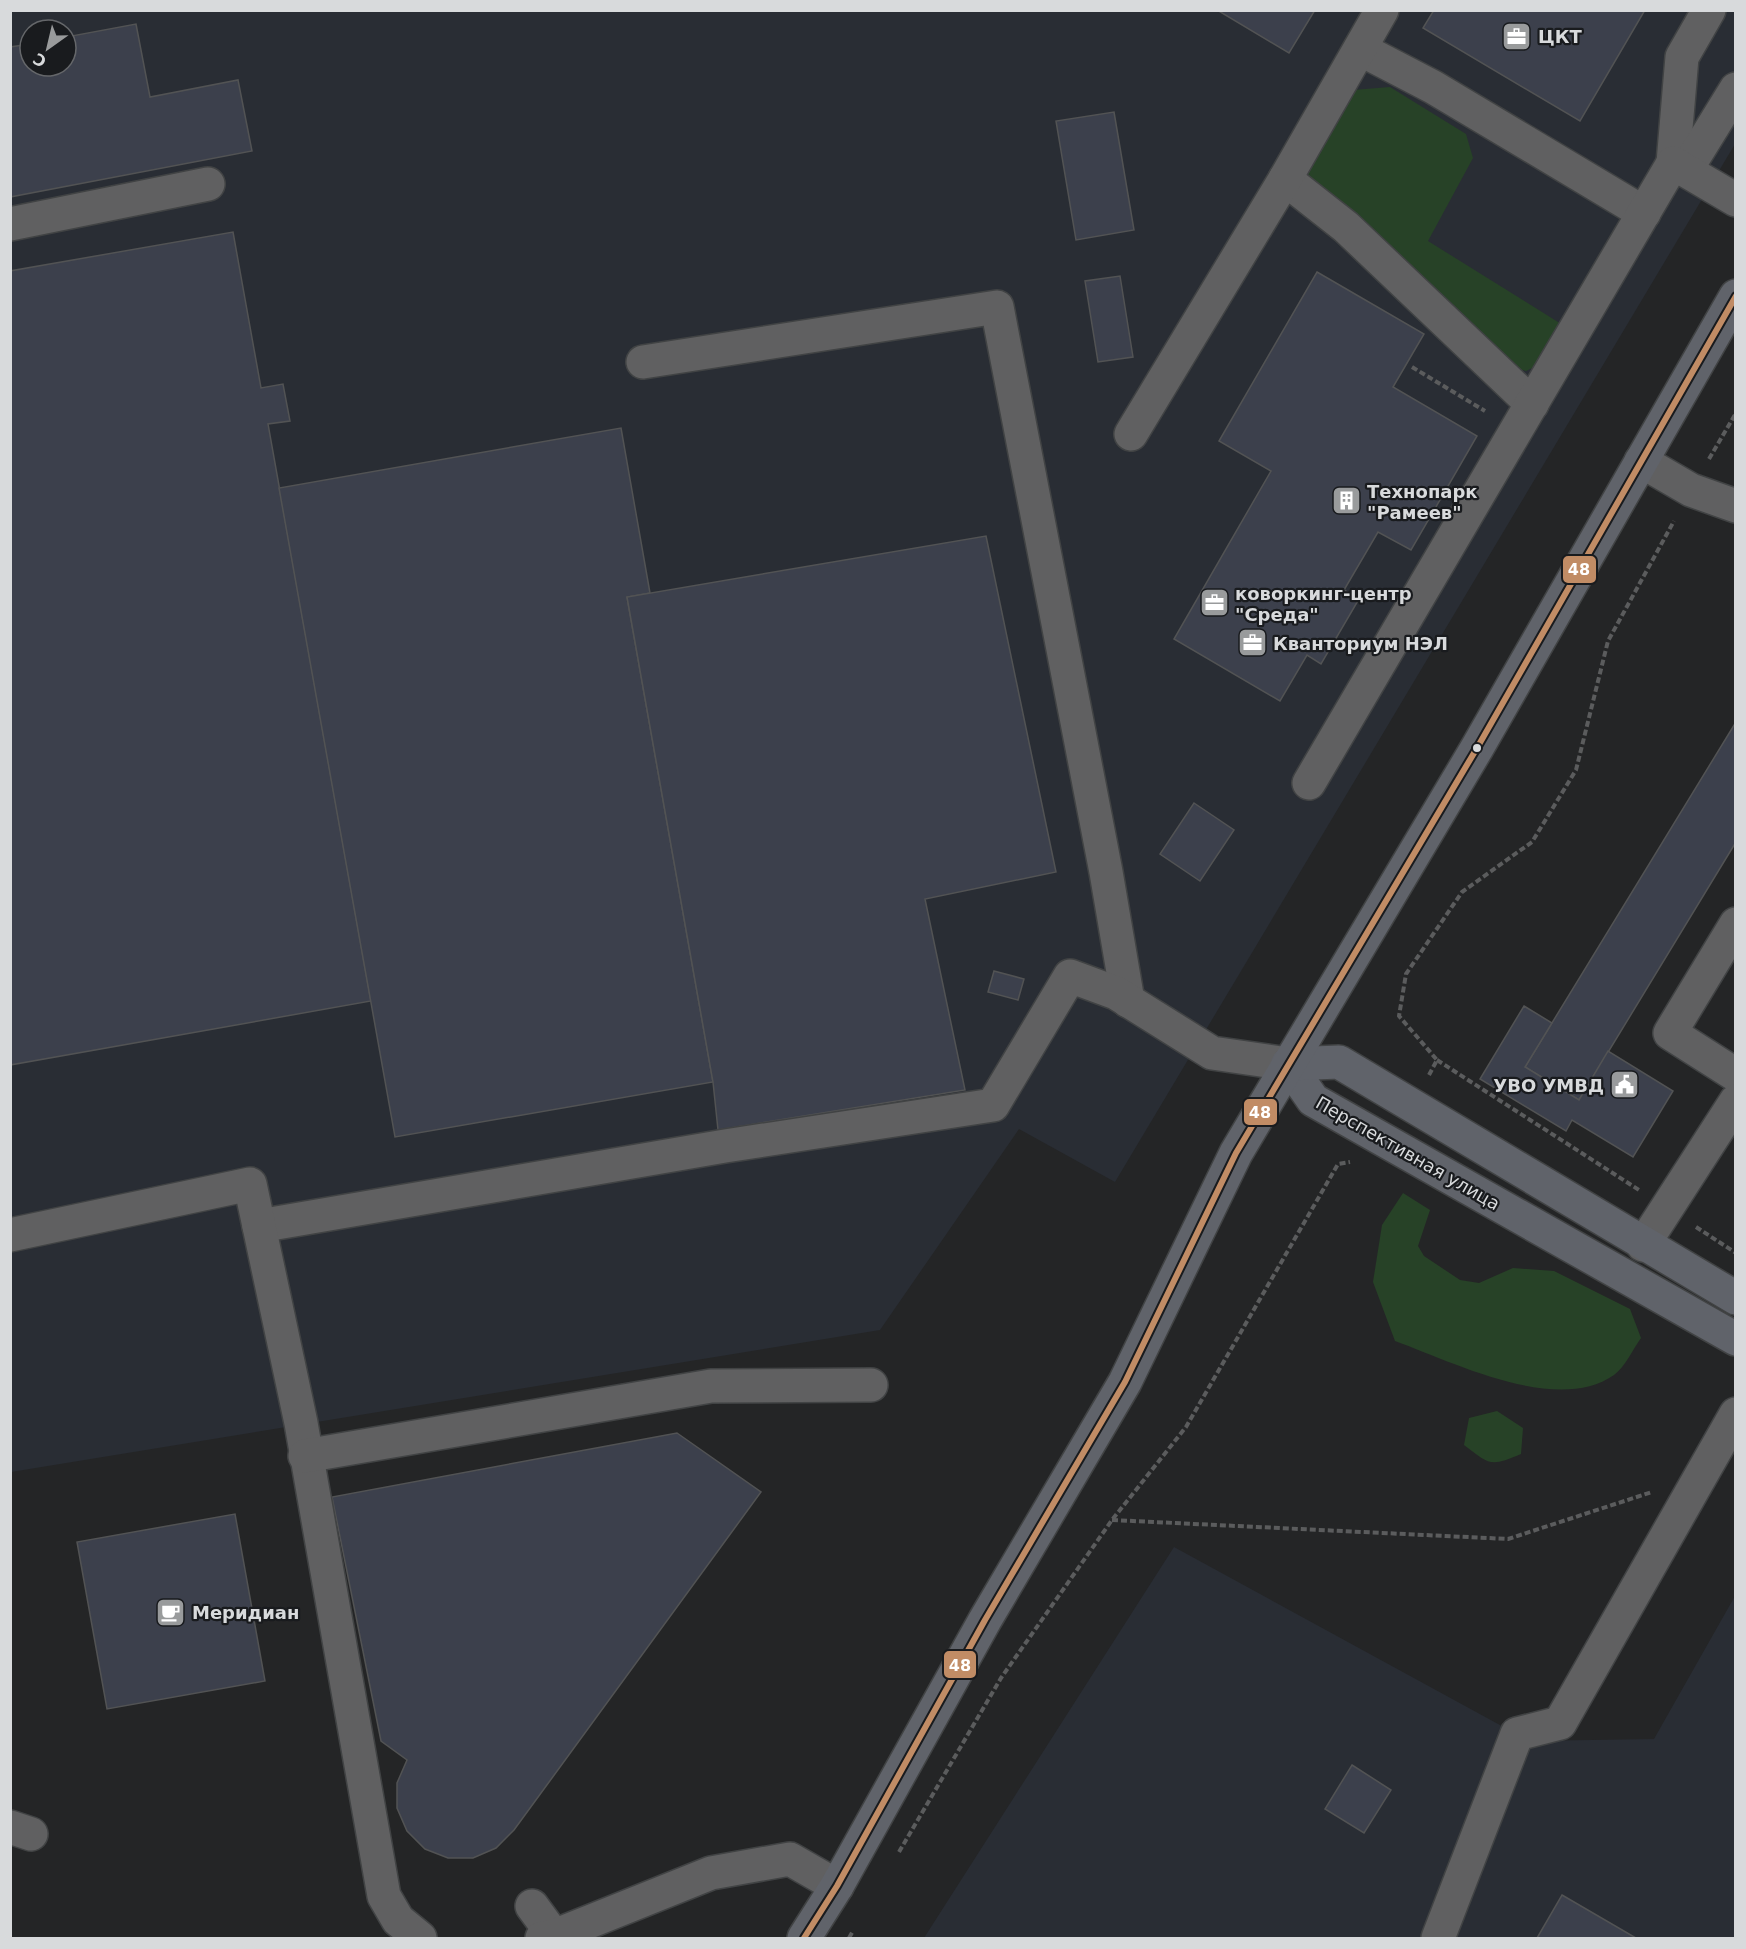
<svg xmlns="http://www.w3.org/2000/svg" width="1746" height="1949" font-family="'DejaVu Sans',sans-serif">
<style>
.built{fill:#292d34;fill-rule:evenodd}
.green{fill:#274227}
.building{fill:#3c404c;stroke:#525354;stroke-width:1.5}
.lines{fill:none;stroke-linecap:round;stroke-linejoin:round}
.minor-casing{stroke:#414344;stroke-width:36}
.major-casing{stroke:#414344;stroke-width:36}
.path{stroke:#5b5c5d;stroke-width:4;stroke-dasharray:6 3;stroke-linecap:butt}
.minor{stroke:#606061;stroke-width:33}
.major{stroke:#60636a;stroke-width:33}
.bus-1-casing{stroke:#191b1e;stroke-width:10}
.bus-1{stroke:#c18c65;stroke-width:6}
.bus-dot{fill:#d8dadc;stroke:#191b1e;stroke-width:2}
.labels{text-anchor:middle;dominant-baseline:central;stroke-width:4.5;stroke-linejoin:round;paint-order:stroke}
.poi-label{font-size:18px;font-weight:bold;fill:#d8dadc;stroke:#191b1e;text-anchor:start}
.street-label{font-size:18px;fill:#d8dadc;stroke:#191b1e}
.line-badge{stroke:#191b1e;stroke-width:2}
.badge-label{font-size:16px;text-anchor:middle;font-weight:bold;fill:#fff}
</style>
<rect width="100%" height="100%" fill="#242526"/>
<g class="built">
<path d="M11,11h1724v133l-620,1038 -96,-53 -139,201 -869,142zM30,30h36v36h-36z"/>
<path d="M1174,1547l355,194 125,-2 81,-143v342h-811z"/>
</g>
<g class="green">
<path d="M1390,87l76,47 7,24 -45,83 138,86 -17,33 -23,11 -17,-5 -181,-167 -22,-27 47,-82z"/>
<path d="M1403,1193l27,17 -12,36 6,10 36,24 19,3 34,-15 41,3 76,38 11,29c-8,11 -16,29 -27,37 -57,40 -161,-13 -219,-34l-22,-59 9,-57z"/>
<path d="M1497,1411l26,17 -2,26c-31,13 -31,11 -57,-9l5,-27z"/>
</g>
<g class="building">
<path d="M1217,10h98l-26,43z"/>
<path d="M1434,10h211l-65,111 -157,-93z"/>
<path d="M136,24l14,73 88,-17 14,71 -242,46v-150l20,-3v22h36v-29z"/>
<path d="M1114,112l20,118 -58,10 -20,-119z"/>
<path d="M233,232l28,156 22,-4 7,37 -22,3 103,577 -361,64v-794z"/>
<path d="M1317,272l107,62 -31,53 84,49 -66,114 -33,-18 -34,58 15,9 -38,65 -14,-9 -27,46 -106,-62 97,-168 -52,-30z"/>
<path d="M1120,276l13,81 -35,5 -13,-81z"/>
<path d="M621,428l29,165 -23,4 86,485 -318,55 -116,-649z"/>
<path d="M986,536l70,336 -131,27 40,191 -247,40 -5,-48 -86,-485z"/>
<path d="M1736,722v120l-157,258 -54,-33z"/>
<path d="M1194,803l40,27 -34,51 -40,-27z"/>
<path d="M994,971l30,8 -6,21 -30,-8z"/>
<path d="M1524,1006l28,17 -27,44 54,33 29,-49 65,40 -40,66 -61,-37 -6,11 -86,-52z"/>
<path d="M677,1433l84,59 -247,338 -18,18 -23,10h-25l-23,-9 -18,-18 -10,-23v-25l10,-23 -26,-19 -49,-244z"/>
<path d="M235,1514l30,167 -158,28 -30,-167z"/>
<path d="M1352,1765l39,25 -27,43 -39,-24z"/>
<path d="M1562,1895l74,43h-99z"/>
</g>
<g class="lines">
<defs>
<g id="minor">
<path d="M1360,49l73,38 211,126"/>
<path d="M1673,163l9,-106 27,-47"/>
<path d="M1686,170l50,-81"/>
<path d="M1285,179l61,48 186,177"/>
<path d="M10,224l198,-40"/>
<path d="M643,362l354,-55 109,565 22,129"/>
<path d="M1131,434l154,-255 97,-169"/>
<path d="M1641,461l50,29 45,16"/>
<path d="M1309,783l364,-620 63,37"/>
<path d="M1736,924l-66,109 66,42"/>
<path d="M259,1226l466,-80 268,-41 77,-129 46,17 96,60 76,11"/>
<path d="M10,1235l240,-51 51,239 83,473 14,24 22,18"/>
<path d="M1643,1245l93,-144"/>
<path d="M305,1456l406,-70 160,-1"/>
<path d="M10,1827l21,7"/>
<path d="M532,1906l22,30"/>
<path d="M542,1938l12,-2 157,-63 79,-14 47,27"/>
<path d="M1438,1938l79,-204 43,-11 176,-309"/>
</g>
<g id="major">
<path d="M1288,1064l25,36 423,239"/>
<path d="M1288,1064l51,-2 397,236"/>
<path d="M804,1938l33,-52 148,-266 140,-238 111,-229 241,-405 259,-452"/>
</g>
</defs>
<use href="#minor" class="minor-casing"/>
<use href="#major" class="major-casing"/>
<g class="path">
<path d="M1412,367l73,44"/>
<path d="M1709,459l27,-46"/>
<path d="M1437,1060l202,130"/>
<path d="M1429,1075l8,-15 -38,-44 7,-42 56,-82 70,-50 44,-72 32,-129 66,-120"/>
<path d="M1696,1227l40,26"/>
<path d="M1112,1520l396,19 144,-47"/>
<path d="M899,1852l102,-174 111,-158 74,-93 152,-263 12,-2"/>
<path d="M849,1938l4,-7"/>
</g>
<use href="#minor" class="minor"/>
<use href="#major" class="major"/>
<defs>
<path id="bus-1" d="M804,1938l33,-52 148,-266 140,-238 111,-229 241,-405 259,-452"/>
</defs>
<use href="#bus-1" class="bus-1-casing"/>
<use href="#bus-1" class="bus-1"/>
</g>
<defs>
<symbol id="office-square" viewBox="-11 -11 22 22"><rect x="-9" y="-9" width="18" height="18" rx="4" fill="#999b9c" stroke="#191b1e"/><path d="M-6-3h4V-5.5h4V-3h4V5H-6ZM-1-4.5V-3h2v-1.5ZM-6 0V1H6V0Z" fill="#fff"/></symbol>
<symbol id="building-square" viewBox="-11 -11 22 22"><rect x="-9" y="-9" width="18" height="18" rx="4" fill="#999b9c" stroke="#191b1e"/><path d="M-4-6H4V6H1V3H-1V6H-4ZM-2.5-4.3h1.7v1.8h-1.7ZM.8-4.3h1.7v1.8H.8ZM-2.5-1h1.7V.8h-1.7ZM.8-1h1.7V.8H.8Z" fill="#fff"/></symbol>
<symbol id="civic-square" viewBox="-11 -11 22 22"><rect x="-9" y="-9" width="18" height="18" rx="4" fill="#999b9c" stroke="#191b1e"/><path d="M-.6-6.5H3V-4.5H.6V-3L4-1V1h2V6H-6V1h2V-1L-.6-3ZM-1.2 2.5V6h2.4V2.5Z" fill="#fff"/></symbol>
<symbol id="cafe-square" viewBox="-11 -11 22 22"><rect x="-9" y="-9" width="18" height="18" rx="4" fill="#999b9c" stroke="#191b1e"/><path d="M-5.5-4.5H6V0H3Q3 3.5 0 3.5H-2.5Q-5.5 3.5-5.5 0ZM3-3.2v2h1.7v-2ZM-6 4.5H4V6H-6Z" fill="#fff"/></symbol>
</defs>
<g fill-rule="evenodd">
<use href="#office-square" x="1500" y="20" width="33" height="33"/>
<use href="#building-square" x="1330" y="484" width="33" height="33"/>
<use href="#office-square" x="1198" y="586" width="33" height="33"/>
<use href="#office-square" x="1236" y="626" width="33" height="33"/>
<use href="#civic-square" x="1608" y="1068" width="33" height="33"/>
<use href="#cafe-square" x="154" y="1596" width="33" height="33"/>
</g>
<circle class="bus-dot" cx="1477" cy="748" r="5"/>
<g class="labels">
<g class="poi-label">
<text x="1538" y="36">ЦКТ</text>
<text x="1367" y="491">Технопарк<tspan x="1367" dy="21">"Рамеев"</tspan></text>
<text x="1235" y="593">коворкинг-центр<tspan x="1235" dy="21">"Среда"</tspan></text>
<text x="1273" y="643">Кванториум НЭЛ</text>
<text x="1604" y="1085" text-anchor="end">УВО УМВД</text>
<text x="192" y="1612">Меридиан</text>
</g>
<g class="street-label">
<text transform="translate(1408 1153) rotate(30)">Перспективная улица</text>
</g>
</g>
<g class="line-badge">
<rect x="1562" y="555" width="35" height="29" rx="6" fill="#c18c65"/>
<rect x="1243" y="1098" width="35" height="28" rx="6" fill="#c18c65"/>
<rect x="943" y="1650" width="34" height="29" rx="6" fill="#c18c65"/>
</g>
<g class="badge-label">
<text x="1579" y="575">48</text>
<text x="1260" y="1118">48</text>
<text x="960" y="1671">48</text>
</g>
<rect width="1746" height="1949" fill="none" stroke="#d8dadc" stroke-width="24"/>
<g transform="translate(48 48) rotate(214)"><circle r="28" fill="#191b1e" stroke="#65676a" stroke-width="1.5"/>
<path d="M0-4.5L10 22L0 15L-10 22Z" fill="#999b9c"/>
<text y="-9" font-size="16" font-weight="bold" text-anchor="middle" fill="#d8dadc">С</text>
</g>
</svg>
